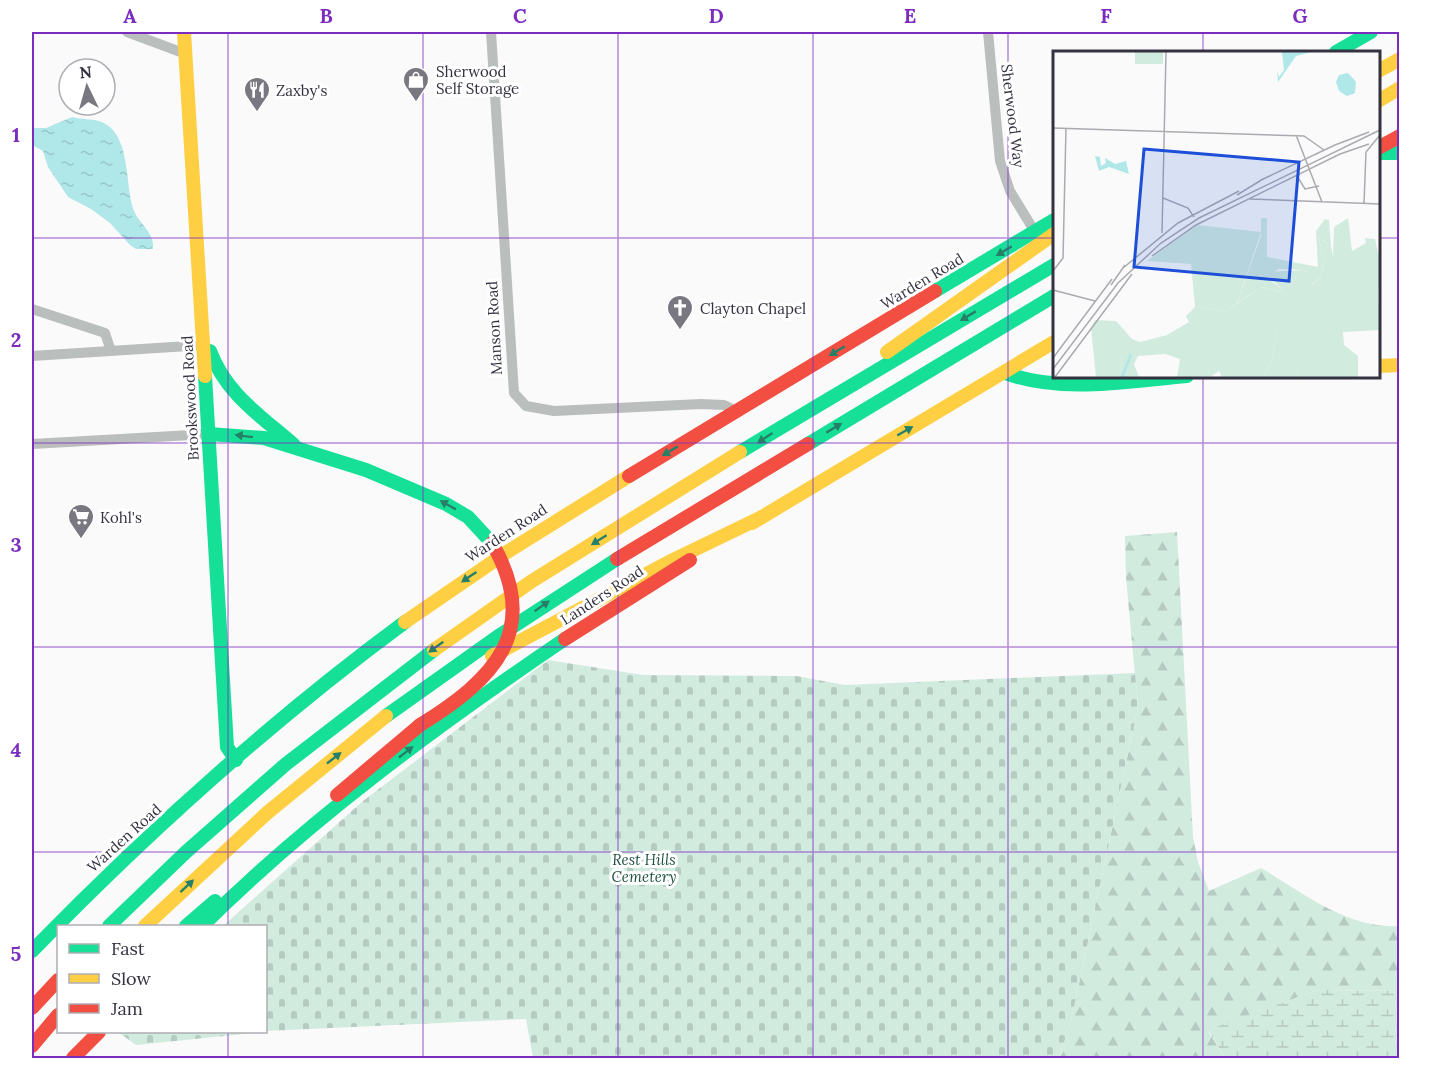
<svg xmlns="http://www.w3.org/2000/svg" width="1431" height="1090" font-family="Lora,serif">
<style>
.forest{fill:url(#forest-firs)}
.wetland{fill:url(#wetland-marsh)}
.cemetery{fill:url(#cemetery-stones)}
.water{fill:url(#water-ripples)}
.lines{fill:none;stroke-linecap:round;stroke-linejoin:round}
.street{stroke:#babebd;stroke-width:10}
.fast{stroke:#16e098;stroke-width:14}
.slow{stroke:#ffcf43;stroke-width:14}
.jam{stroke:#f24e42;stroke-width:14}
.jam-bridge{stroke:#f24e42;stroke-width:14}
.oneway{fill:#268068}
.grid{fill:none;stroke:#7b2cbf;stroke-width:1.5;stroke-opacity:0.55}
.labels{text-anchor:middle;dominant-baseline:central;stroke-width:6;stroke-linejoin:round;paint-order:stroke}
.poi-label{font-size:15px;fill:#343240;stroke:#fff;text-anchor:start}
.street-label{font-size:15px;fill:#343240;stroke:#fff}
.park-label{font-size:15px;font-style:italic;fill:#20533f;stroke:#fff}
.inset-river{fill:none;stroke:#b0e7e8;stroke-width:3}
.inset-road{fill:none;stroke:#abaab0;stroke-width:1.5}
.view{fill:#1d4ed8;fill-opacity:0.15;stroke:#1d4ed8;stroke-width:3}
.inset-edge{fill:none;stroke:#343240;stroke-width:3}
.neatline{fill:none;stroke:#7b2cbf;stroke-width:2}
.grid-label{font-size:20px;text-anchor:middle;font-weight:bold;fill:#7b2cbf}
</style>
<defs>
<pattern id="forest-firs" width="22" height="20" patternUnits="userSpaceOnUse" patternTransform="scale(1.5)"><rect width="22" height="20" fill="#d2ebdf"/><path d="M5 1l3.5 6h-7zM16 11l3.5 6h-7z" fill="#b5cac0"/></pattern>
<pattern id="wetland-marsh" width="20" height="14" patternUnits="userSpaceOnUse" patternTransform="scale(1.5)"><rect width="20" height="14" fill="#d2ebdf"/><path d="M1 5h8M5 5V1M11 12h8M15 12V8" fill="none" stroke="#b5cac0"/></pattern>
<pattern id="cemetery-stones" width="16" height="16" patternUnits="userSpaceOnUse" patternTransform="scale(1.5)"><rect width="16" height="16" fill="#d2ebdf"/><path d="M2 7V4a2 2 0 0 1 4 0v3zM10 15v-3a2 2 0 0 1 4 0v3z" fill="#b5cac0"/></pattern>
<pattern id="water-ripples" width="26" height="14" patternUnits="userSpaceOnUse" patternTransform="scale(1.5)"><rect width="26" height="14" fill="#b0e7e8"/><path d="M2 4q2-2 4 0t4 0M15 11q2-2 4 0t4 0" fill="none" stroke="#98c7c8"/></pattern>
</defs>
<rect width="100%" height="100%" fill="#fafafa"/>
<path class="forest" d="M1177,532l16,305 5,25 11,29 52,-23c42,25 87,61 138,58v65l-82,-1 -109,41 17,27h-166l12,-37 67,-314 -12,-129 -1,-42z"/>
<path class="wetland" d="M1317,990l82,1v67h-174l-17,-28z"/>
<g class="cemetery">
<path d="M548,660l95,15 153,1 49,9 290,-12 3,34 -67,314 -12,37h-526l-7,-39 -260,12v-105h-43l140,-125z"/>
<path d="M118,1032h146l-128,13z"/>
</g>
<path class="water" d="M72,117c8,2 16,2 23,3 39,8 28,66 40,93 6,12 20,21 18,36h-17l-6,-4 -20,-22 -19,-14 -23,-12 -20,-30 -5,-16 -11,-6v-17h14z"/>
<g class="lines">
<g class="street">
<path d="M127,32l59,22"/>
<path d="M491,32l23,361 12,13 28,5 147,-7 23,1 12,6"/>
<path d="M988,32l12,129 10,30 25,41"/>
<path d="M32,309l73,24 6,18"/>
<path d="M32,356l172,-11"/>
<path d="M32,444l177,-10"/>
</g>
<g class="fast">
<path d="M1336,52l35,-20"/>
<path d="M1378,153h22"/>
<path d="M935,291l119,-71"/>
<path d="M210,351c16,43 51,65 84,94"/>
<path d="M1005,373c57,21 123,8 182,3"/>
<path d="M205,376l22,371 9,13"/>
<path d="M209,434l55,4 102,32 80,34 22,13 24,26"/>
<path d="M808,444l246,-148"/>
<path d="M740,452l314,-187"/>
<path d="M386,716l114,-81 117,-76"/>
<path d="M109,926l77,-74 100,-88 148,-114"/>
<path d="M186,926l29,-25"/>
<path d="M202,926c109,-108 236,-201 363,-287"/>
<path d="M32,951c116,-119 239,-230 373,-329"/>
</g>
<g class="slow">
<path d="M184,32l21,344"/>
<path d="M1378,71l22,-12"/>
<path d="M1378,101l22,-13"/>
<path d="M887,352l167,-118"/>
<path d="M1378,366l22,-1"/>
<path d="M752,523l302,-181"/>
<path d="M405,622l102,-70 122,-76"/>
<path d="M434,650l98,-69 208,-129"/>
<path d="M492,656l181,-96 89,-43"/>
<path d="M145,926l122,-113 119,-97"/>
</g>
<g class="jam">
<path d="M1378,148l22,-12"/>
<path d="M629,476l306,-185"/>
<path d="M617,559l191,-115"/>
<path d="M565,639l125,-79"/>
<path d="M337,795l83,-70"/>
<path d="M32,1008l26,-28"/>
<path d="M32,1046l26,-31"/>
<path d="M73,1058l26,-26"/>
</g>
<path class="jam-bridge" d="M420,725c73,-45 123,-94 72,-182"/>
</g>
<defs><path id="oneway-solid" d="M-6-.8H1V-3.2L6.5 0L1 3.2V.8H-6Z" transform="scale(1.5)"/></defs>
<g class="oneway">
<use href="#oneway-solid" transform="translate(1004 251) rotate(149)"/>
<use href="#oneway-solid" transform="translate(968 316) rotate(149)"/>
<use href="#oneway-solid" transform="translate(837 351) rotate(149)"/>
<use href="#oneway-solid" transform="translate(834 428) rotate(-31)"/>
<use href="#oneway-solid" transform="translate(905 431) rotate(-30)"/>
<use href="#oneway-solid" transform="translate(244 436) rotate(-173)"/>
<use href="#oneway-solid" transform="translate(765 438) rotate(146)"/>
<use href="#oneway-solid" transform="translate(670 451) rotate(149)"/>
<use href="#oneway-solid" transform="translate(448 505) rotate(-151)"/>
<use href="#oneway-solid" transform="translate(599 540) rotate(148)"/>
<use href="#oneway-solid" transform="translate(469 577) rotate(146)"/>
<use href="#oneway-solid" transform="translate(542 606) rotate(-35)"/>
<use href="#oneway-solid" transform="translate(436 647) rotate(144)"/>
<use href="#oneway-solid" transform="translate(406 752) rotate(-38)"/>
<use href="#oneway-solid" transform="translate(334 758) rotate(-38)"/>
<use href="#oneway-solid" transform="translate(187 886) rotate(-43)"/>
</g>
<path class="grid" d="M228,32v894M423,32v1026M618,32v1026M813,32v1026M1008,32v1026M1203,32v20M32,238h1022M1378,238h22M1203,376v682M32,443h1368M32,647h1368M32,852h1368M228,1032v26"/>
<defs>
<symbol id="shop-pin" viewBox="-11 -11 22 30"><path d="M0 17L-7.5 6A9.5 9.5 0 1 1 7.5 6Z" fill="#797881" stroke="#fff"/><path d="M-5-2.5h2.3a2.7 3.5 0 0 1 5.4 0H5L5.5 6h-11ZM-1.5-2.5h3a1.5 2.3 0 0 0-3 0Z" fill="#fff"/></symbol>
<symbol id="restaurant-pin" viewBox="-11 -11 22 30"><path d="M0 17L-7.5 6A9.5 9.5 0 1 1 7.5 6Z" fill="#797881" stroke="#fff"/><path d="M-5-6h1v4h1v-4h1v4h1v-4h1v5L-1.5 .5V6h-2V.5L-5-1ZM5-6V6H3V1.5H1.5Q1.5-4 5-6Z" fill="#fff"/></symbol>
<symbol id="church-pin" viewBox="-11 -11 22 30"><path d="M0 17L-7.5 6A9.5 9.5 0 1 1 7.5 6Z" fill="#797881" stroke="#fff"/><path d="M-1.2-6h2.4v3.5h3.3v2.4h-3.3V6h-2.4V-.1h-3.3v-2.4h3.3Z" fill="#fff"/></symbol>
<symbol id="supermarket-pin" viewBox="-11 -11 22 30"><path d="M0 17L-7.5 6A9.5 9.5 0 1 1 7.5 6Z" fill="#797881" stroke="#fff"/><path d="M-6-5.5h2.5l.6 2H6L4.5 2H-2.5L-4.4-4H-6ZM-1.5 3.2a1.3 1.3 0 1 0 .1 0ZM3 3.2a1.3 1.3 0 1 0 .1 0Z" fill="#fff"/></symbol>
</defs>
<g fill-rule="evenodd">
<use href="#shop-pin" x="401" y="65" width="30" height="40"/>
<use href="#restaurant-pin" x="242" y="75" width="30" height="40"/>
<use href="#church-pin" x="665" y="293" width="30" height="40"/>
<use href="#supermarket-pin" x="66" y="502" width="30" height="40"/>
</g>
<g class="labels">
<g class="poi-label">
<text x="436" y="71">Sherwood<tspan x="436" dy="17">Self Storage</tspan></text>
<text x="276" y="90">Zaxby's</text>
<text x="700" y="308">Clayton Chapel</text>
<text x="100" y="517">Kohl's</text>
</g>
<g class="street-label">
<text transform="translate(1013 116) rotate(83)">Sherwood Way</text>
<text transform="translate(922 281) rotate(-31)">Warden Road</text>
<text transform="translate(494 328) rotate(-93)">Manson Road</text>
<text transform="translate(190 398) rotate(-93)">Brookswood Road</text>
<text transform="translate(506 533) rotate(-33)">Warden Road</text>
<text transform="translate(602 595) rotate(-33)">Landers Road</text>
<text transform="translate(124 838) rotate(-42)">Warden Road</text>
</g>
<g class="park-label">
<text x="644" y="859">Rest Hills<tspan x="644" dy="17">Cemetery</tspan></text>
</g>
</g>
<g transform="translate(1053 51)">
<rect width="327" height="327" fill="#fafafa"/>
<path d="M82,1h28v12h-28zM208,167h6v39l51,10 -2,-36 9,-12 4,1 2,26 -12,-8 5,25 -3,14 -10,8 -6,-15 -27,-1 -10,9 18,15 -25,-6 -24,16 24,-67zM295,167l4,33 14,-8 -1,-5 10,1 5,22 -2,43 -29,-11 -8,-34 -8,-2 1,-30zM228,279l17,47h-34l9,-19 3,-26z" fill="#d2ebdf"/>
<path d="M266,187l12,8 2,11 17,-1 7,8 -8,29 18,2 13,9v26l-37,2 1,13 14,11v21h-60l-17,-46 -5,1 -3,26 -9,19h-42l-3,-6 -9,6h-33l3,-18 -15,-5 -27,2 -4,8 5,13h-43l-5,-49 4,-8 21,1 16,18 8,3 27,-7 22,-13 -3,-6 9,-9 31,4 35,-24 24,6 -20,-21 40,-2 7,15 9,-8 3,-14z" fill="#d2ebdf"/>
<path d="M144,174l64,7 -24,71 -11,8 -31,-4 -4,-43 -44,-3z" fill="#d2ebdf"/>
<path d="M229,1h29l-15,4 -18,26 -1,-11 2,6 5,-7zM295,22l8,9 -1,11 -8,3 -8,-5 -3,-9 3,-7zM42,105l5,1 1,9 5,-3 -1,-5 10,6 11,-3 3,13 -20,-7 -10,4z" fill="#b0e7e8"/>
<path class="inset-river" d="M69,326l9,-23"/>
<path class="inset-road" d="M0,77l251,8 20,14M243,84l26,67M282,94l34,-13M287,103l29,-10M244,125l8,13 14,-3M208,129l74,-35M184,144l26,-16M110,147l25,10 6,9M197,148l130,5M311,152l2,-51 14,-17M109,182l4,-181M99,205l44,-31 144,-71M70,217l55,-45 61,-32M0,220l10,-13 3,-130M58,234l14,-20M0,239l42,11M0,307l59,-79M0,318l65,-86 43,-40 38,-25 181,-88M2,326l77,-103"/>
<path class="view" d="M91,98l155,13 -10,119 -155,-14z"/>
<rect width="327" height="327" class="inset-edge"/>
</g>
<rect width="1431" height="1090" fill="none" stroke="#ffffff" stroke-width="66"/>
<rect x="57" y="925" width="210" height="108" fill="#ffffff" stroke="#aeadb3" stroke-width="1.5"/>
<rect x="69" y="944" width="30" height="9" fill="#16e098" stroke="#aeadb3" stroke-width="1.5"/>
<text x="111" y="955" font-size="18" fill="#343240">Fast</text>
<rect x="69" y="974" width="30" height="9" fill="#ffcf43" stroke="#aeadb3" stroke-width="1.5"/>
<text x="111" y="985" font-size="18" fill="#343240">Slow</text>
<rect x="69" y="1004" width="30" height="9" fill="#f24e42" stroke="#aeadb3" stroke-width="1.5"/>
<text x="111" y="1015" font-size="18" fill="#343240">Jam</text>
<g transform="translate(87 87) rotate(355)"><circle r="28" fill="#ffffff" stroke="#aeadb3" stroke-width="1.5"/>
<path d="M0-4.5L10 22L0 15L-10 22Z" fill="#797881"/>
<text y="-9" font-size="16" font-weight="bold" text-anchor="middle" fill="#343240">N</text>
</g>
<rect x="33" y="33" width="1365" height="1024" class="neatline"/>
<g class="grid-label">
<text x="130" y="23">A</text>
<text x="326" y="23">B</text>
<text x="520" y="23">C</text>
<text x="716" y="23">D</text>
<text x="910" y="23">E</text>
<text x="1106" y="23">F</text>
<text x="1300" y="23">G</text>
<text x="16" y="142">1</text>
<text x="16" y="347">2</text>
<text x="16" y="552">3</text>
<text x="16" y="757">4</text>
<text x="16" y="961">5</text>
</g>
</svg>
